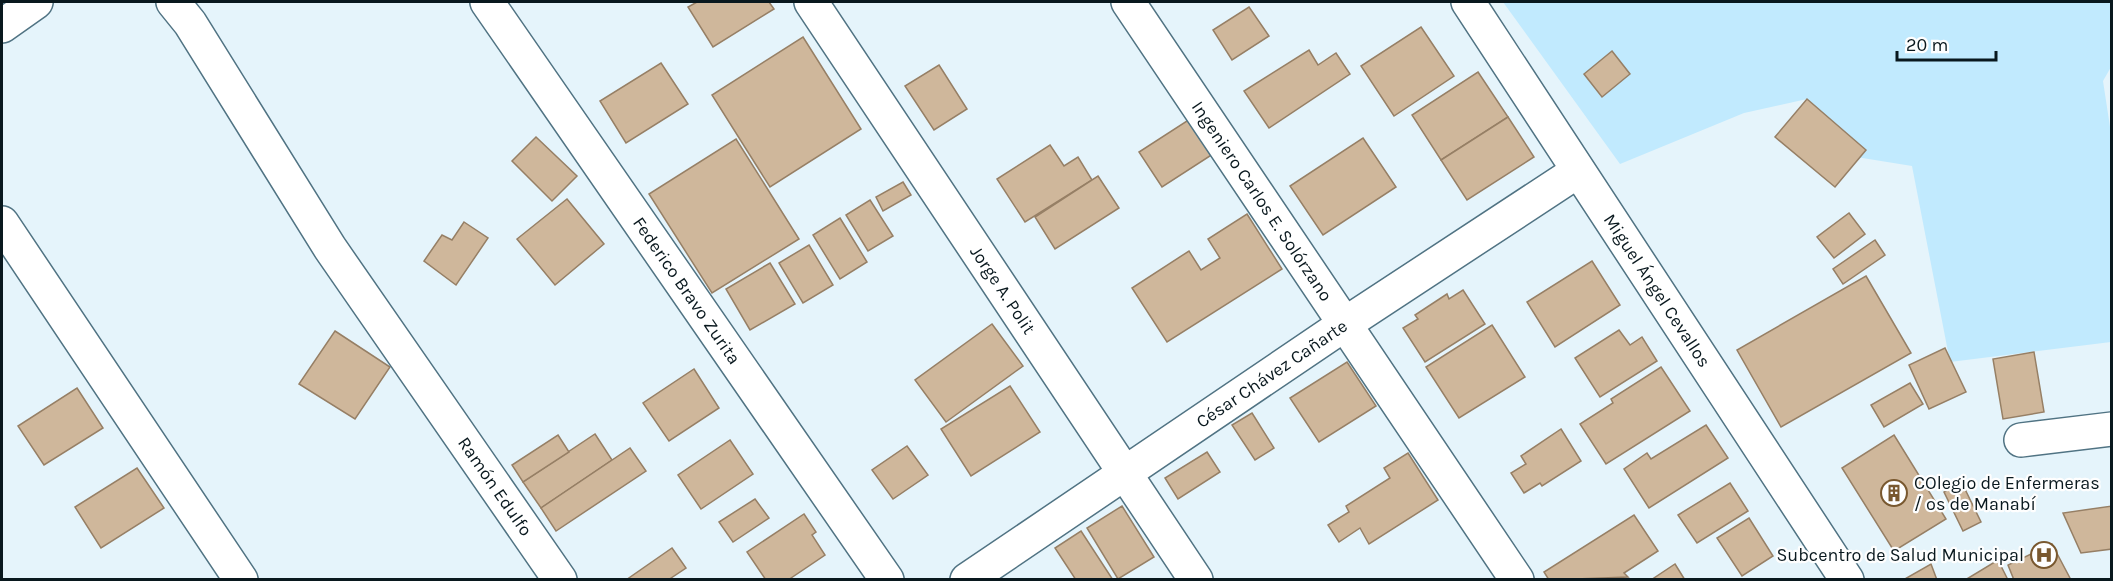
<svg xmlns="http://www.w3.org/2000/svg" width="2113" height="581" font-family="Karla,sans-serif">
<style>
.green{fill:#c1eafe}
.building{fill:#cfb79b;stroke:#967f65;stroke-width:1.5}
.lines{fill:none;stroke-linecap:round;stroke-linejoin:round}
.minor-casing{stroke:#507383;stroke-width:36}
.minor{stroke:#fff;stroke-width:33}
.labels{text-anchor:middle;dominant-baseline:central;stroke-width:4.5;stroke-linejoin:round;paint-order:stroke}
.street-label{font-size:18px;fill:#09181e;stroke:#fefefe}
.poi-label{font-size:18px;fill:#09181e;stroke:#fefefe;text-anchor:start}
</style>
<rect width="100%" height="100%" fill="#e5f4fb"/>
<path class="green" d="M1503,2h608v65l-8,14 9,59 -1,202 -161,20 -38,-196 -62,-10 -43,-57 -63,14 -124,51z"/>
<g class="building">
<path d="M697,2h72l5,7 -61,38 -25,-40z"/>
<path d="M1249,7l20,29 -37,24 -19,-30z"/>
<path d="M1421,27l33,49 -60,40 -33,-50z"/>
<path d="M803,37l58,92 -91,58 -58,-92z"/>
<path d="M1309,50l9,15 18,-12 14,21 -81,54 -25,-37z"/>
<path d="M1612,51l18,23 -28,23 -18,-23z"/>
<path d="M661,63l27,41 -62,39 -26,-42z"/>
<path d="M939,65l28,44 -33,21 -29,-44z"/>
<path d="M1478,72l30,45 -67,43 -29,-45z"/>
<path d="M1807,99l59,51 -31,37 -60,-50z"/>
<path d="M1508,117l26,40 -67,43 -26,-40z"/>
<path d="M1190,119l23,35 -51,33 -23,-35z"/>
<path d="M536,137l41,39 -25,25 -40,-40z"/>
<path d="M1363,138l33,49 -73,48 -33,-49z"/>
<path d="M736,139l63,100 -87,54 -63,-99z"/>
<path d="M1050,145l14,21 14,-9 14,23 -67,42 -28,-43z"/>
<path d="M1098,176l21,32 -64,41 -20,-32z"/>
<path d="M903,182l8,13 -28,16 -7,-14z"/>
<path d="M567,199l37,45 -49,41 -38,-46z"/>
<path d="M870,200l23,36 -25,15 -22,-36z"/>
<path d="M1849,213l16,21 -31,24 -17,-21z"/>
<path d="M1247,214l35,55 -115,73 -35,-54 57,-37 12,19 19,-12 -12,-19z"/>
<path d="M840,218l27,44 -27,17 -27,-44z"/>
<path d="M464,222l24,16 -32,47 -32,-24 18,-26 10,5z"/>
<path d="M1875,240l10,15 -42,29 -10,-15z"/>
<path d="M809,245l24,40 -30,18 -24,-40z"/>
<path d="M1592,261l28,44 -65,42 -28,-45z"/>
<path d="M770,263l25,41 -45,26 -24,-41z"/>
<path d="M1866,276l45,77 -130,74 -44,-77z"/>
<path d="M1463,290l22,34 -60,38 -22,-34 15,-9 -3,-4 32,-21 2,5z"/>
<path d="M992,324l31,42 -77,56 -31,-42z"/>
<path d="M1492,325l33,52 -66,41 -33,-51z"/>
<path d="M1619,330l11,15 12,-8 15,24 -57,36 -25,-39z"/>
<path d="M335,331l55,36 -35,52 -56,-35z"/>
<path d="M1945,348l21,44 -37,17 -20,-44z"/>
<path d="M2034,352l10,60 -41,7 -10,-60z"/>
<path d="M1347,362l29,44 -57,36 -29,-44z"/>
<path d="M1661,367l29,44 -84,53 -26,-40 33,-21 -2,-4z"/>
<path d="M694,369l25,39 -50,33 -26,-38z"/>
<path d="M1910,383l13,21 -39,23 -13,-22z"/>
<path d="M1010,386l30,46 -69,44 -30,-47z"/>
<path d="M77,388l26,40 -59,37 -26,-39z"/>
<path d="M1252,413l22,35 -19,12 -23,-35z"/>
<path d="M1706,425l22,33 -79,50 -25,-39 23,-16 4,6z"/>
<path d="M1561,429l20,32 -39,25 -2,-3 -16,10 -13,-20 15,-9 -5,-8z"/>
<path d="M595,434l17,26 -71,48 -18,-26z"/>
<path d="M558,435l11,17 -46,30 -11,-17z"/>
<path d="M1894,435l52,84 -52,32 -52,-83z"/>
<path d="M730,440l23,34 -52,35 -23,-34z"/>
<path d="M907,446l21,29 -35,24 -21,-29z"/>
<path d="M630,448l16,23 -90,60 -15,-23z"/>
<path d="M1207,452l13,20 -42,27 -13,-21z"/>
<path d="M1408,453l30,47 -69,44 -9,-16 -21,14 -11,-17 21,-13 -3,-6 44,-28 -6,-10z"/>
<path d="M137,468l27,40 -63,40 -26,-41z"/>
<path d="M1730,483l18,28 -51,32 -19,-28z"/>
<path d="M1962,483l19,39 -18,9 -19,-39z"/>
<path d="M755,499l14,19 -36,24 -14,-20z"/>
<path d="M1122,506l32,51 -36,22 -31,-51z"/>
<path d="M2112,506v43l-31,4 -18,-40z"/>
<path d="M804,514l12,18 -4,3 13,20 -37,25h-22l-19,-28z"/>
<path d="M1634,515l24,36 -34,22 4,4 -79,3 -5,-8z"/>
<path d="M1749,518l24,38 -31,20 -25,-38z"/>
<path d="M1081,531l32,49h-37l-21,-32z"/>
<path d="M2052,544l19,36h-57l-6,-15z"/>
<path d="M672,548l14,20 -18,12h-42z"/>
<path d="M1998,560l10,20h-43z"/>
<path d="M1675,564l10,16h-34z"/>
<path d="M1931,564l6,16h-34z"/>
</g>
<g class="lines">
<defs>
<g id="minor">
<path id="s1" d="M173,2l17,21 140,225 230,332"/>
<path id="s2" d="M487,2l400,578"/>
<path id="s3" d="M811,2l385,578"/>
<path id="s4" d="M1128,2l389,578"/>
<path id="s5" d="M1468,2l379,578"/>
<path d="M2,26l34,-24"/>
<path d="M2,223l239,357"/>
<path d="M2021,440l91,-11"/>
<path id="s6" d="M967,580l378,-256 233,-153"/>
</g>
</defs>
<use href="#minor" class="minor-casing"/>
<use href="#minor" class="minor"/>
</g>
<defs>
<symbol id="building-ring" viewBox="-11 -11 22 22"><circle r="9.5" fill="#fefefe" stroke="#79582f" stroke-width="1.5"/><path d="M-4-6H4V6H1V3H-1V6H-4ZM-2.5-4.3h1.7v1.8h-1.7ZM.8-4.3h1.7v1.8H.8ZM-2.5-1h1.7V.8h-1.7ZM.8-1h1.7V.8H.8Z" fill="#79582f"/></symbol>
<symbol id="hospital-ring" viewBox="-11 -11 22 22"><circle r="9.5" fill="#fefefe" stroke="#79582f" stroke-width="1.5"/><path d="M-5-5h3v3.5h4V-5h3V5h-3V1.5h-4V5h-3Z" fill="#79582f"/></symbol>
</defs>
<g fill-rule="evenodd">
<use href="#building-ring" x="1879" y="478" width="30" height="30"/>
<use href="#hospital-ring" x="2029" y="540" width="30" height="30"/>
</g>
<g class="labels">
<g class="street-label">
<text stroke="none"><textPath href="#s4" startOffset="240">Ingeniero Carlos E. Solórzano</textPath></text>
<text stroke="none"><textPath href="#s2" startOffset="351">Federico Bravo Zurita</textPath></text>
<text stroke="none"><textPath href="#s3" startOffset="346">Jorge A. Polit</textPath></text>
<text stroke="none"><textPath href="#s5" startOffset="345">Miguel Ángel Cevallos</textPath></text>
<text stroke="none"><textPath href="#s6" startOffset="368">César Chávez Cañarte</textPath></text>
<text stroke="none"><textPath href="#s1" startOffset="582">Ramón Edulfo</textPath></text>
</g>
<g class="poi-label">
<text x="1914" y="483">COlegio de Enfermeras<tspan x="1914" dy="21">/ os de Manabí</tspan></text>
<text x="2024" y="555" text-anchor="end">Subcentro de Salud Municipal</text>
</g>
</g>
<rect width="2113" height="581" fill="none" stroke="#09181e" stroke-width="6"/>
<path d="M1897 51v9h99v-9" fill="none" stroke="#09181e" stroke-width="3"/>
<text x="1906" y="51" font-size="18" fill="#09181e" stroke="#fefefe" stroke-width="4.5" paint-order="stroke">20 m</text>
</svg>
